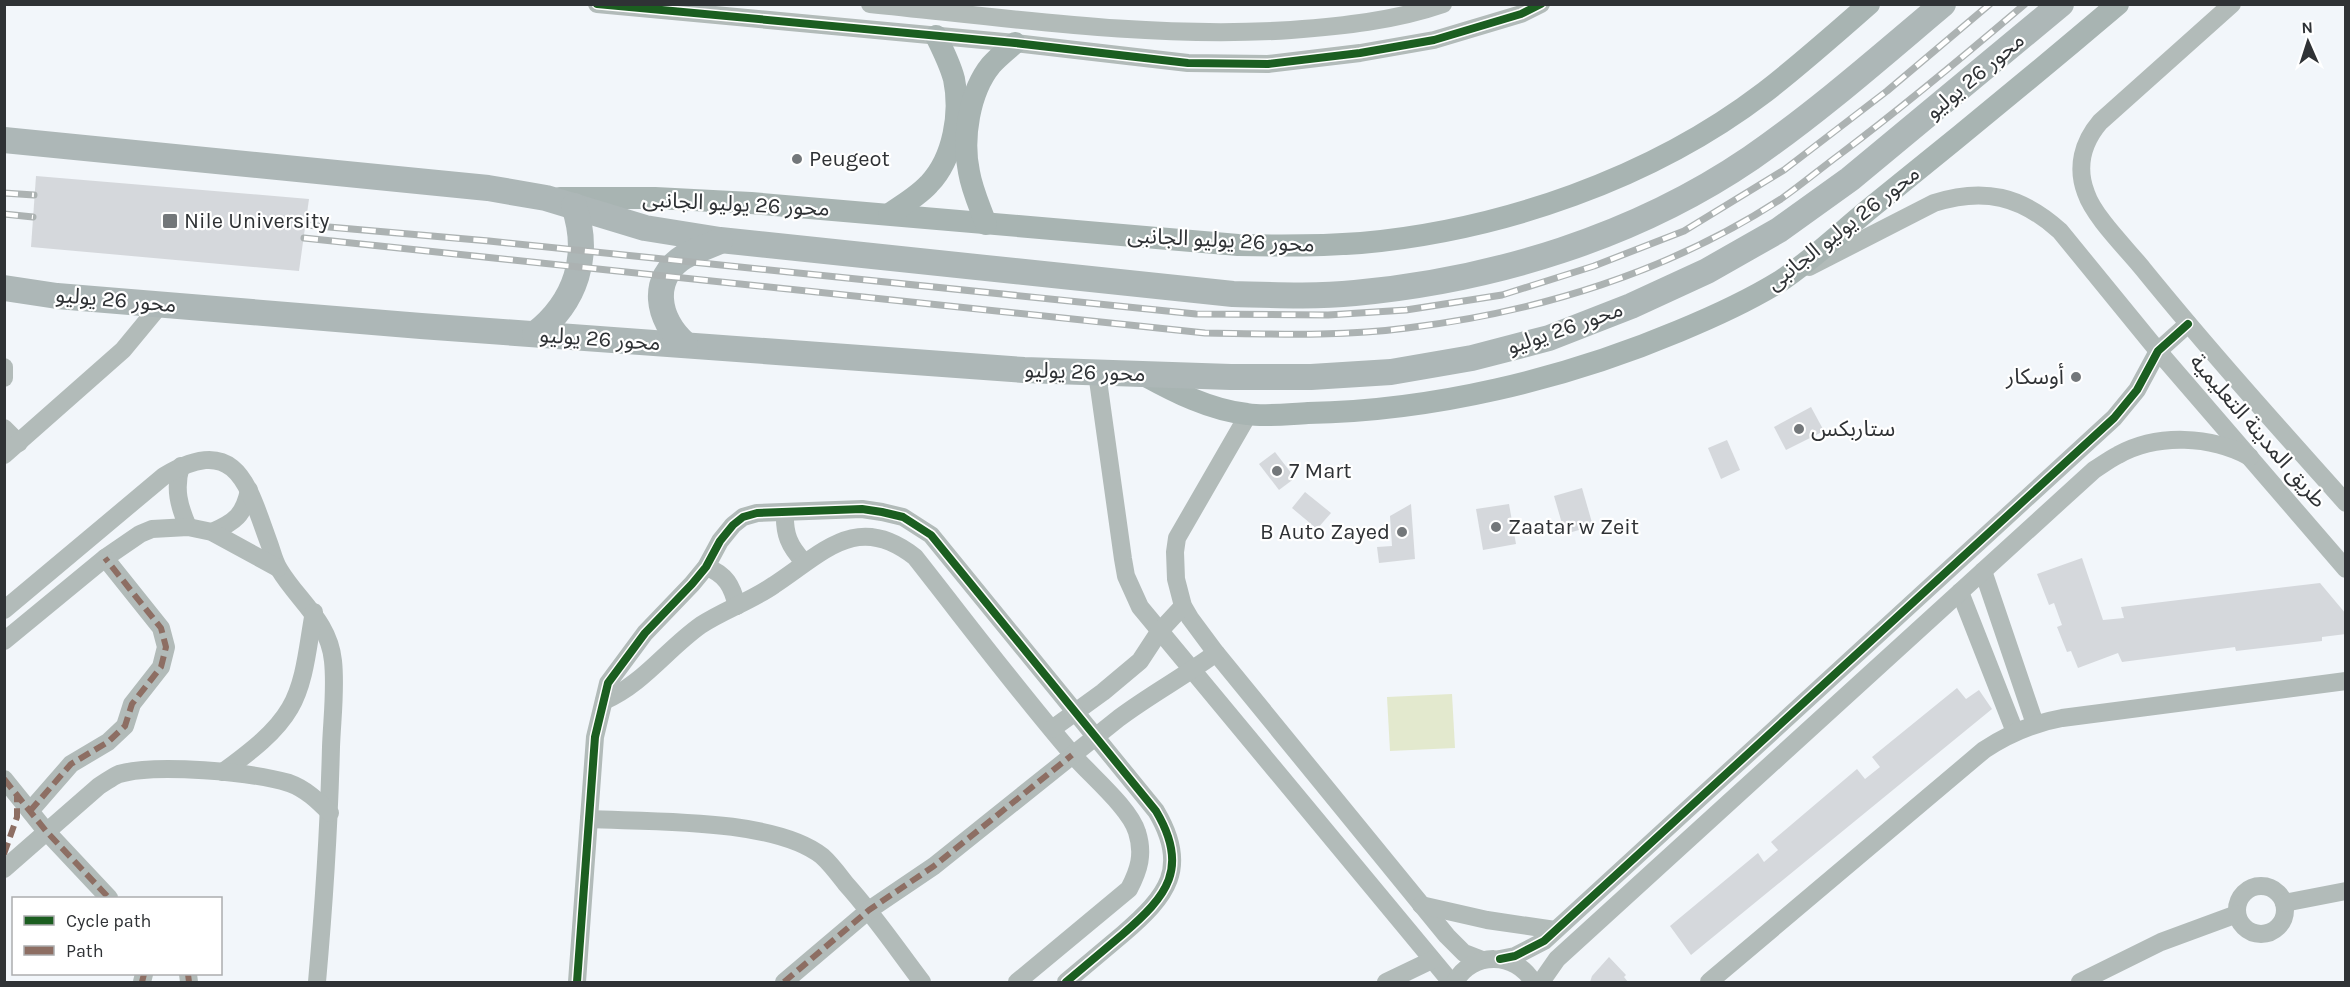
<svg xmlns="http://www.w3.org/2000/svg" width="2350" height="987" font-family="Karla,'Noto Sans Arabic',sans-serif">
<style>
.green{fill:#e3e9ce}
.building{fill:#d5d8dc}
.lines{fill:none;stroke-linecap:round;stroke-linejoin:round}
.minor{stroke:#b2bbb9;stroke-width:18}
.major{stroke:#a8b4b2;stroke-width:22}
.highway{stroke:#adb7b7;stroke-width:26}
.rail-casing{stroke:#acb2b2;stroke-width:7}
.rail{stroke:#fff;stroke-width:4.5;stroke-dasharray:14;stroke-linecap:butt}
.quiet{stroke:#8d6e63;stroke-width:6;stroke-dasharray:12 6;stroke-linecap:butt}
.cycleway-casing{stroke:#fff;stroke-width:11}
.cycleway{stroke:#1b5e20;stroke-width:8}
.poi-dot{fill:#73777a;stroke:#fff;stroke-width:2}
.labels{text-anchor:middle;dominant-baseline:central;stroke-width:4.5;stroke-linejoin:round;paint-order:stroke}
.street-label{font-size:22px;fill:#2f3235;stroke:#fff}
.poi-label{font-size:22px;fill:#2f3235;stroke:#fff;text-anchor:start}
</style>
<rect width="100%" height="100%" fill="#f2f6fa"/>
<path class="green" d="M1452,694l3,54 -65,3 -3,-54z"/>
<g class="building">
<path d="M36,176l273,23 -10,72 -268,-24z"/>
<path d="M1811,407l13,24 -38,19 -12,-23z"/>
<path d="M1727,440l13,30 -19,9 -13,-31z"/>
<path d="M1275,452l20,26 -16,12 -20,-26z"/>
<path d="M1582,488l11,38 -28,8 -11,-38z"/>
<path d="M1305,492l26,21 -14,16 -25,-21z"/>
<path d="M1411,504l4,55 -36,4 -2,-16 15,-1 -2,-30z"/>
<path d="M1509,504l7,40 -33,6 -7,-41z"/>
<path d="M2082,558l21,62 21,-2 -3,-11 199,-24 26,31v20l-24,3v4l-86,10 -1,-4 -113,15 -4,-9 -40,15 -7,-17 -4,1 -10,-25 5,-2 -8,-22 -5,2 -12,-31z"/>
<path d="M1957,688l9,11 13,-9 13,19 -301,246 -21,-29 88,-73 6,9 14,-12 -7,-8 86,-73 8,10 15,-12 -8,-10z"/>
<path d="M1609,957l17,18 -2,2 4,5h-38l2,-6z"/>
</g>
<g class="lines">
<g class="minor">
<path d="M597,4l418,39 173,20 80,1 92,-11 74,-13 87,-26 20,-10"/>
<path d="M870,4c139,14 281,35 421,26 51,-4 103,-9 152,-26"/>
<path d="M2232,4l-132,118c-17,20 -24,45 -14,71 8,24 41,56 57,76 65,80 134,157 203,234"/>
<path d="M1809,267l125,-64c50,-16 87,-7 126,28l98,120 188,218"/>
<path d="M4,367v11"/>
<path d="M1097,373l26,186 3,17 14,31 311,375"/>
<path d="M1248,415l-71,123 -2,14 1,27 7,27 7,12 26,35 231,283 17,17 18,7"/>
<path d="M4,428l15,15"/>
<path d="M4,455l119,-105 38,-46"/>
<path d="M181,466c-7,23 -2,40 7,61"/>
<path d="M785,512c-1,22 4,34 19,50"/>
<path d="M212,532c23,-10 32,-17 37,-42"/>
<path d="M706,567c20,7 26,19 31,39"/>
<path d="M1983,571l52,153"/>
<path d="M1960,592l55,140"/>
<path d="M4,610l160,-134c73,-44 84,10 105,67 3,8 5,18 10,26 19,32 50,52 54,92 3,28 -1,58 -2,86 -2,79 -7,157 -14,235"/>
<path d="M4,641l101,-83 35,-24 12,-5 36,-2 24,5 66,36"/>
<path d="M604,701c39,-17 63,-52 97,-76 23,-15 50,-24 73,-40 49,-32 83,-74 141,-28 52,66 103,134 158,198 17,20 57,53 64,77 7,22 2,38 -8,57l-112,93"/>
<path d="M1052,729l51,-37 37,-31 19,-29 24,-26"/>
<path d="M223,772c24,-18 52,-38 67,-64 16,-27 18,-66 24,-96"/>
<path d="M4,779l42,52 63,67"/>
<path d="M30,811l41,-47 37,-22 17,-16 7,-22 29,-37 5,-20 -5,-19 -56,-70"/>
<path d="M589,819c61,3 185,-1 233,37 9,8 17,19 24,28 28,31 51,65 76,98"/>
<path d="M4,869l95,-83c7,-4 13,-9 20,-12 37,-11 133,-2 170,9 17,6 29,18 41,30"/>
<circle cx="2261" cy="910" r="24"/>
<path d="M2284,903l62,-12"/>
<path d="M1421,905l66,15 68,10"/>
<path d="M1500,959l15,-3 29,-15 570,-523 23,-28 21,-39 30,-27"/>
<path d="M188,974l1,8"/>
<path d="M142,982l2,-8"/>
<path d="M577,982l18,-245 13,-54 37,-50 47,-49 14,-17 14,-26 13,-16 10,-8 14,-4 105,-4 20,3 21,5 28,18 225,276c34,57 11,85 -33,123 -19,16 -38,32 -57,48"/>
<path d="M784,982l85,-72 65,-44 185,-148c32,-24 66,-42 97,-65"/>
<path d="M1386,982l46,-22"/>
<path d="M1455,982c17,-31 61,-30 78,0"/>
<path d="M1541,982l16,-23 537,-489c8,-5 16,-11 24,-15 40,-22 93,-19 132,2"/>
<path d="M1709,982l275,-232c24,-16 50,-27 78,-32l284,-37"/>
<path d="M2080,982l81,-40 76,-28"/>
</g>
<g class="major">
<path d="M560,198h95l96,5 487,42c41,1 82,1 123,-2 141,-13 290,-64 404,-151 36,-28 70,-58 104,-88"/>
<path d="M889,214c14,-9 29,-18 40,-30 25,-26 32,-72 25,-105 -4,-15 -11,-29 -18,-43"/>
<path d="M986,224c-6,-17 -14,-34 -17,-52 -7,-33 0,-80 22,-107 7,-8 16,-15 24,-22"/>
<path d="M1144,375c31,17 66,35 103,39 19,3 41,0 61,-1 124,-2 257,-34 371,-82 34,-14 69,-30 100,-49 35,-23 66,-54 99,-80 81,-65 161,-131 240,-198"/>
</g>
<g class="highway">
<path d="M4,140l484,48 58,10 99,30 75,12 513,54c40,1 81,3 122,-1 139,-13 280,-56 396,-135 68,-47 129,-101 192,-154"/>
<path d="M4,288l53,8 364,30 603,44 207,7h80l80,-5 81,-14 77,-20 82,-32 76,-35 72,-41 71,-51 211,-175"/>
<path d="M535,334c41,-32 56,-78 39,-128"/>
<path d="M685,344c-28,-24 -36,-66 0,-88 11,-6 24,-10 35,-15"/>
</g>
<defs>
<g id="rail">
<path d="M4,193l30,2"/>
<path d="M4,214l29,3"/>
<path d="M306,225l183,16 707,73 132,1 78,-5 96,-15 92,-29 90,-35 100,-61 103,-79 103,-87"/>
<path d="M304,238l901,95c67,1 135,4 202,-5 131,-16 262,-56 374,-129 20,-14 39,-30 58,-44 64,-48 125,-99 186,-151"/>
</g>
</defs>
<use href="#rail" class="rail-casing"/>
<use href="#rail" class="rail"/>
<g class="quiet">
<path d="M4,779l42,52 63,67"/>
<path d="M30,811l41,-47 37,-22 17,-16 7,-22 29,-37 5,-20 -5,-19 -56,-70"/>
<path d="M4,854l13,-37v-23"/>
<path d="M188,974l1,8"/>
<path d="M142,982l2,-8"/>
<path d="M784,982l85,-72 65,-44 138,-111"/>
</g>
<defs>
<g id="cycleway">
<path d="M597,4l418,39 173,20 80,1 92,-11 74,-13 87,-26 20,-10"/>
<path d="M1500,959l15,-3 29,-15 570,-523 23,-28 21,-39 30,-27"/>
<path d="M577,982l18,-245 13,-54 37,-50 47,-49 14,-17 14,-26 13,-16 10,-8 14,-4 105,-4 20,3 21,5 28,18 225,276c34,57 11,85 -33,123 -19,16 -38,32 -57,48"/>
</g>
</defs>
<use href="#cycleway" class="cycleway-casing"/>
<use href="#cycleway" class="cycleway"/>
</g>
<g class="poi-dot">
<circle cx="797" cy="159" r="6"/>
<rect x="162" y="213" width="16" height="16" rx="3"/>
<circle cx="2076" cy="377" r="6"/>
<circle cx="1799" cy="429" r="6"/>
<circle cx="1277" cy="471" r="6"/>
<circle cx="1496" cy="527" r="6"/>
<circle cx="1402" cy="532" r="6"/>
</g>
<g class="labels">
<g class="street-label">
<text transform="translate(1975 76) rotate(-40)">محور 26 يوليو</text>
<text transform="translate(736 204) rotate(3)">محور 26 يوليو الجانبى</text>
<text transform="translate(1843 228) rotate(-38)">محور 26 يوليو الجانبى</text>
<text transform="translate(1221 240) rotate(3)">محور 26 يوليو الجانبى</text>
<text transform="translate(116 300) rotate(5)">محور 26 يوليو</text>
<text transform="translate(1565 328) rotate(-19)">محور 26 يوليو</text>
<text transform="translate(600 339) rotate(4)">محور 26 يوليو</text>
<text transform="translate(1085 372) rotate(2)">محور 26 يوليو</text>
<text transform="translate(2258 431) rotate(49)">طريق المدينة التعليمية</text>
</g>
<g class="poi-label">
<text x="809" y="159">Peugeot</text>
<text x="184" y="221">Nile University</text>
<text x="2064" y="377" text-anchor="end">أوسكار</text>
<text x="1811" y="429">ستاربكس</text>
<text x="1289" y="471">7 Mart</text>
<text x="1508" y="527">Zaatar w Zeit</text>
<text x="1390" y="532" text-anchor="end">B Auto Zayed</text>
</g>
</g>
<rect width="2350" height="987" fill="none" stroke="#2f3235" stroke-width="12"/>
<rect x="12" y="897" width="210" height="78" fill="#ffffff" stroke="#acadae" stroke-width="1.5"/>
<rect x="24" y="916" width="30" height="9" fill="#1b5e20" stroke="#acadae" stroke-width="1.5"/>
<text x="66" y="927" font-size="18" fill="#2f3235">Cycle path</text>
<rect x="24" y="946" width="30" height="9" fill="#8d6e63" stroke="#acadae" stroke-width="1.5"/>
<text x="66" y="957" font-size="18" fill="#2f3235">Path</text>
<g transform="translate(2308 42) rotate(357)" stroke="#ffffff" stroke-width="4.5" paint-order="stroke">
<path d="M0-4.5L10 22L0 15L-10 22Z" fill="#2f3235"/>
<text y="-9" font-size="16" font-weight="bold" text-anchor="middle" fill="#2f3235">N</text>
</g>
</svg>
